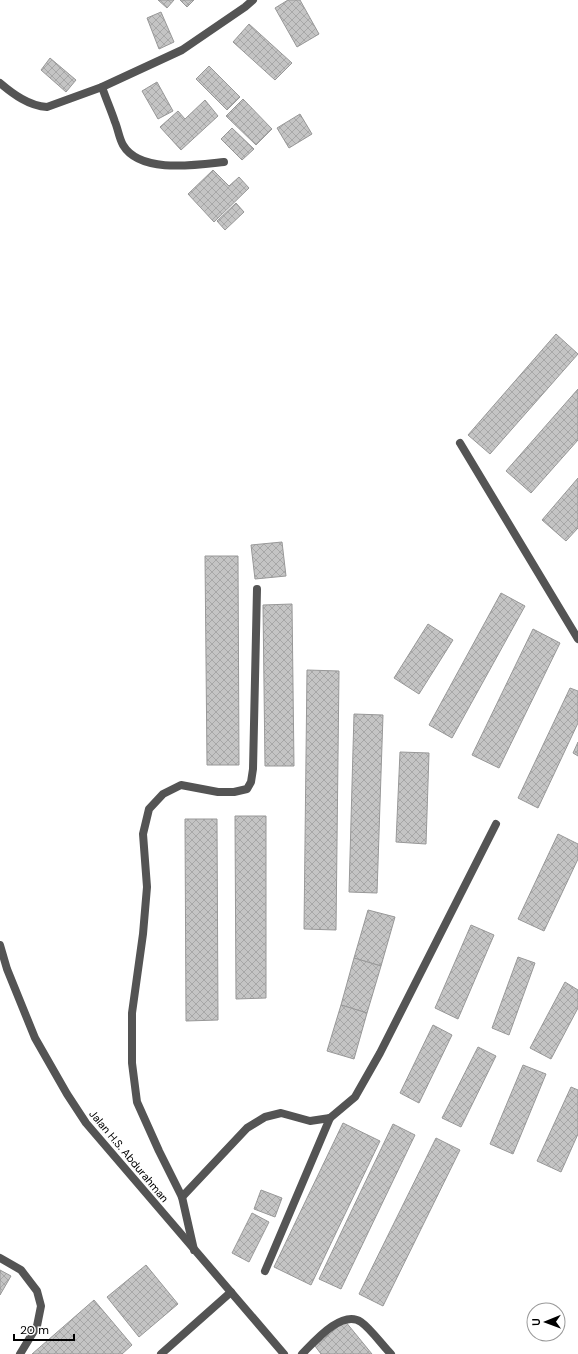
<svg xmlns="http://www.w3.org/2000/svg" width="578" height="1354" font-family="'DM Sans',sans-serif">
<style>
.building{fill:url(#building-cross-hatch);stroke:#989898}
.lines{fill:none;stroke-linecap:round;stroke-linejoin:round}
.lane{stroke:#545454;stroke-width:8}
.street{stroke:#545454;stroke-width:8}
.labels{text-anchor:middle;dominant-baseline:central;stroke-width:3.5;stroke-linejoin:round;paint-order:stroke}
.street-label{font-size:11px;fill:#000;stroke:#fff}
</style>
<defs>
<pattern id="building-cross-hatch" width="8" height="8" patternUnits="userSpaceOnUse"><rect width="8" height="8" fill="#c4c4c4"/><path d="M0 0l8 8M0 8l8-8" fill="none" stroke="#a7a7a7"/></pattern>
</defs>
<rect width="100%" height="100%" fill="#fff"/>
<g class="building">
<path d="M158,0h16l-7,8z"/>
<path d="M180,0h14l-7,7z"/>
<path d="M288,0h12l19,34 -22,13 -22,-39z"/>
<path d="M161,12l13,30 -15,7 -12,-31z"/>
<path d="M249,24l43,39 -17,17 -42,-38z"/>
<path d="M50,58l26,22 -10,12 -25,-22z"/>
<path d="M209,66l31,31 -13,13 -31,-31z"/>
<path d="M157,82l16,29 -15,8 -16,-28z"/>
<path d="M243,99l29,30 -16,16 -30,-29z"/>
<path d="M205,100l13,16 -37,34 -21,-23 18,-16 7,8z"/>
<path d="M300,114l12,20 -23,14 -12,-20z"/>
<path d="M232,128l22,21 -12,11 -21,-21z"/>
<path d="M213,170l16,16 10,-9 10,11 -35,34 -26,-28z"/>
<path d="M236,203l8,9 -19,18 -8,-9z"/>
<path d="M556,334l22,20 -88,100 -22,-19z"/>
<path d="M578,389v51l-47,53 -25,-22z"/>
<path d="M578,478v50l-12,13 -24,-21z"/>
<path d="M282,542l4,34 -31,3 -4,-34z"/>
<path d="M205,556h33l1,209h-32z"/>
<path d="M501,593l24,13 -73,132 -23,-13z"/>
<path d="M292,604l2,162h-29l-2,-161z"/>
<path d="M428,624l25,16 -34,54 -25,-16z"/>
<path d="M533,629l27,14 -61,125 -27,-13z"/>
<path d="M307,670l32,1 -3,259 -32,-1z"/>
<path d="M570,688l8,3v32l-40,85 -20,-10z"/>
<path d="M354,714l29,1 -6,178 -28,-1z"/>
<path d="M578,742v14l-5,-3z"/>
<path d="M400,752l29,1 -3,91 -30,-2z"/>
<path d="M235,816h31v182l-30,1z"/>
<path d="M185,819h32l1,201 -32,1z"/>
<path d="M558,834l20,10v15l-34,72 -26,-12z"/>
<path d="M368,910l27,7 -14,49 -27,-8z"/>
<path d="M471,925l23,10 -36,84 -23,-11z"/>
<path d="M518,957l17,6 -26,72 -17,-7z"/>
<path d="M354,958l27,8 -14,47 -26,-8z"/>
<path d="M565,982l13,8v18l-27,51 -21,-11z"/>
<path d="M341,1005l26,8 -13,46 -27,-8z"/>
<path d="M433,1025l19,10 -33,68 -19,-10z"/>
<path d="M478,1047l18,9 -35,71 -19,-9z"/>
<path d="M523,1065l23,9 -33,80 -23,-10z"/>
<path d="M571,1087l7,3v44l-17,38 -24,-11z"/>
<path d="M343,1123l37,18 -69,144 -37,-18z"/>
<path d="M393,1124l22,11 -74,154 -22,-10z"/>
<path d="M436,1138l24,12 -77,156 -24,-12z"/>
<path d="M261,1190l21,8 -7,19 -21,-8z"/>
<path d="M252,1213l17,9 -20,40 -17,-9z"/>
<path d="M146,1265l32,39 -39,33 -32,-40z"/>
<path d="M0,1270l11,6 -11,19z"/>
<path d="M94,1300l38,45 -10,9h-90z"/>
<path d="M345,1321l27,33h-51l-6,-8z"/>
</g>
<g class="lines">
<g class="lane">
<path d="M460,443l118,196"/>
<path d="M182,1197l65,-69 18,-11 16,-4 29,8 20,-3 25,-21 25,-44 116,-229"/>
<path d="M194,1250l-12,-53 -23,-46 -22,-49 -5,-39v-50l11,-79 4,-47 -4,-53 6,-25 14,-15 18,-9 37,7h16l13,-3 4,-7 2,-13 4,-180"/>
<path d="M0,1258l21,12 16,21 4,15 -4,20 -17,28"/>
<path d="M265,1271l65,-153"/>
<path d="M161,1354l70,-62"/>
<path d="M302,1354c12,-12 40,-45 59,-32 10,7 21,23 30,32"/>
</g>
<g class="street">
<path d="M0,83c13,11 29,23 47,24l55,-20 80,-37 63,-43 8,-7"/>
<path d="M102,87c4,12 9,23 13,35 3,7 4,16 8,23 17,29 73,20 101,17"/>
<path d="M0,945l7,24 28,69 32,56 19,29 198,231"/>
</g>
</g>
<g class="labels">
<g class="street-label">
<text transform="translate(129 1156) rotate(50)">Jalan H.S. Abdurahman</text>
</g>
</g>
<g transform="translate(546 1322) rotate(269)"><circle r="19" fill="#ffffff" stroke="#999999"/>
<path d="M0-3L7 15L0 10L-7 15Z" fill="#000000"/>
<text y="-6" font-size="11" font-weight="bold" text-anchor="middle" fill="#000000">U</text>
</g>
<path d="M14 1334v6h60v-6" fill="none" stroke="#000000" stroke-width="2"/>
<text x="20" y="1334" font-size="12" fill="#000000" stroke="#ffffff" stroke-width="3" paint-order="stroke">20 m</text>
</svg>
